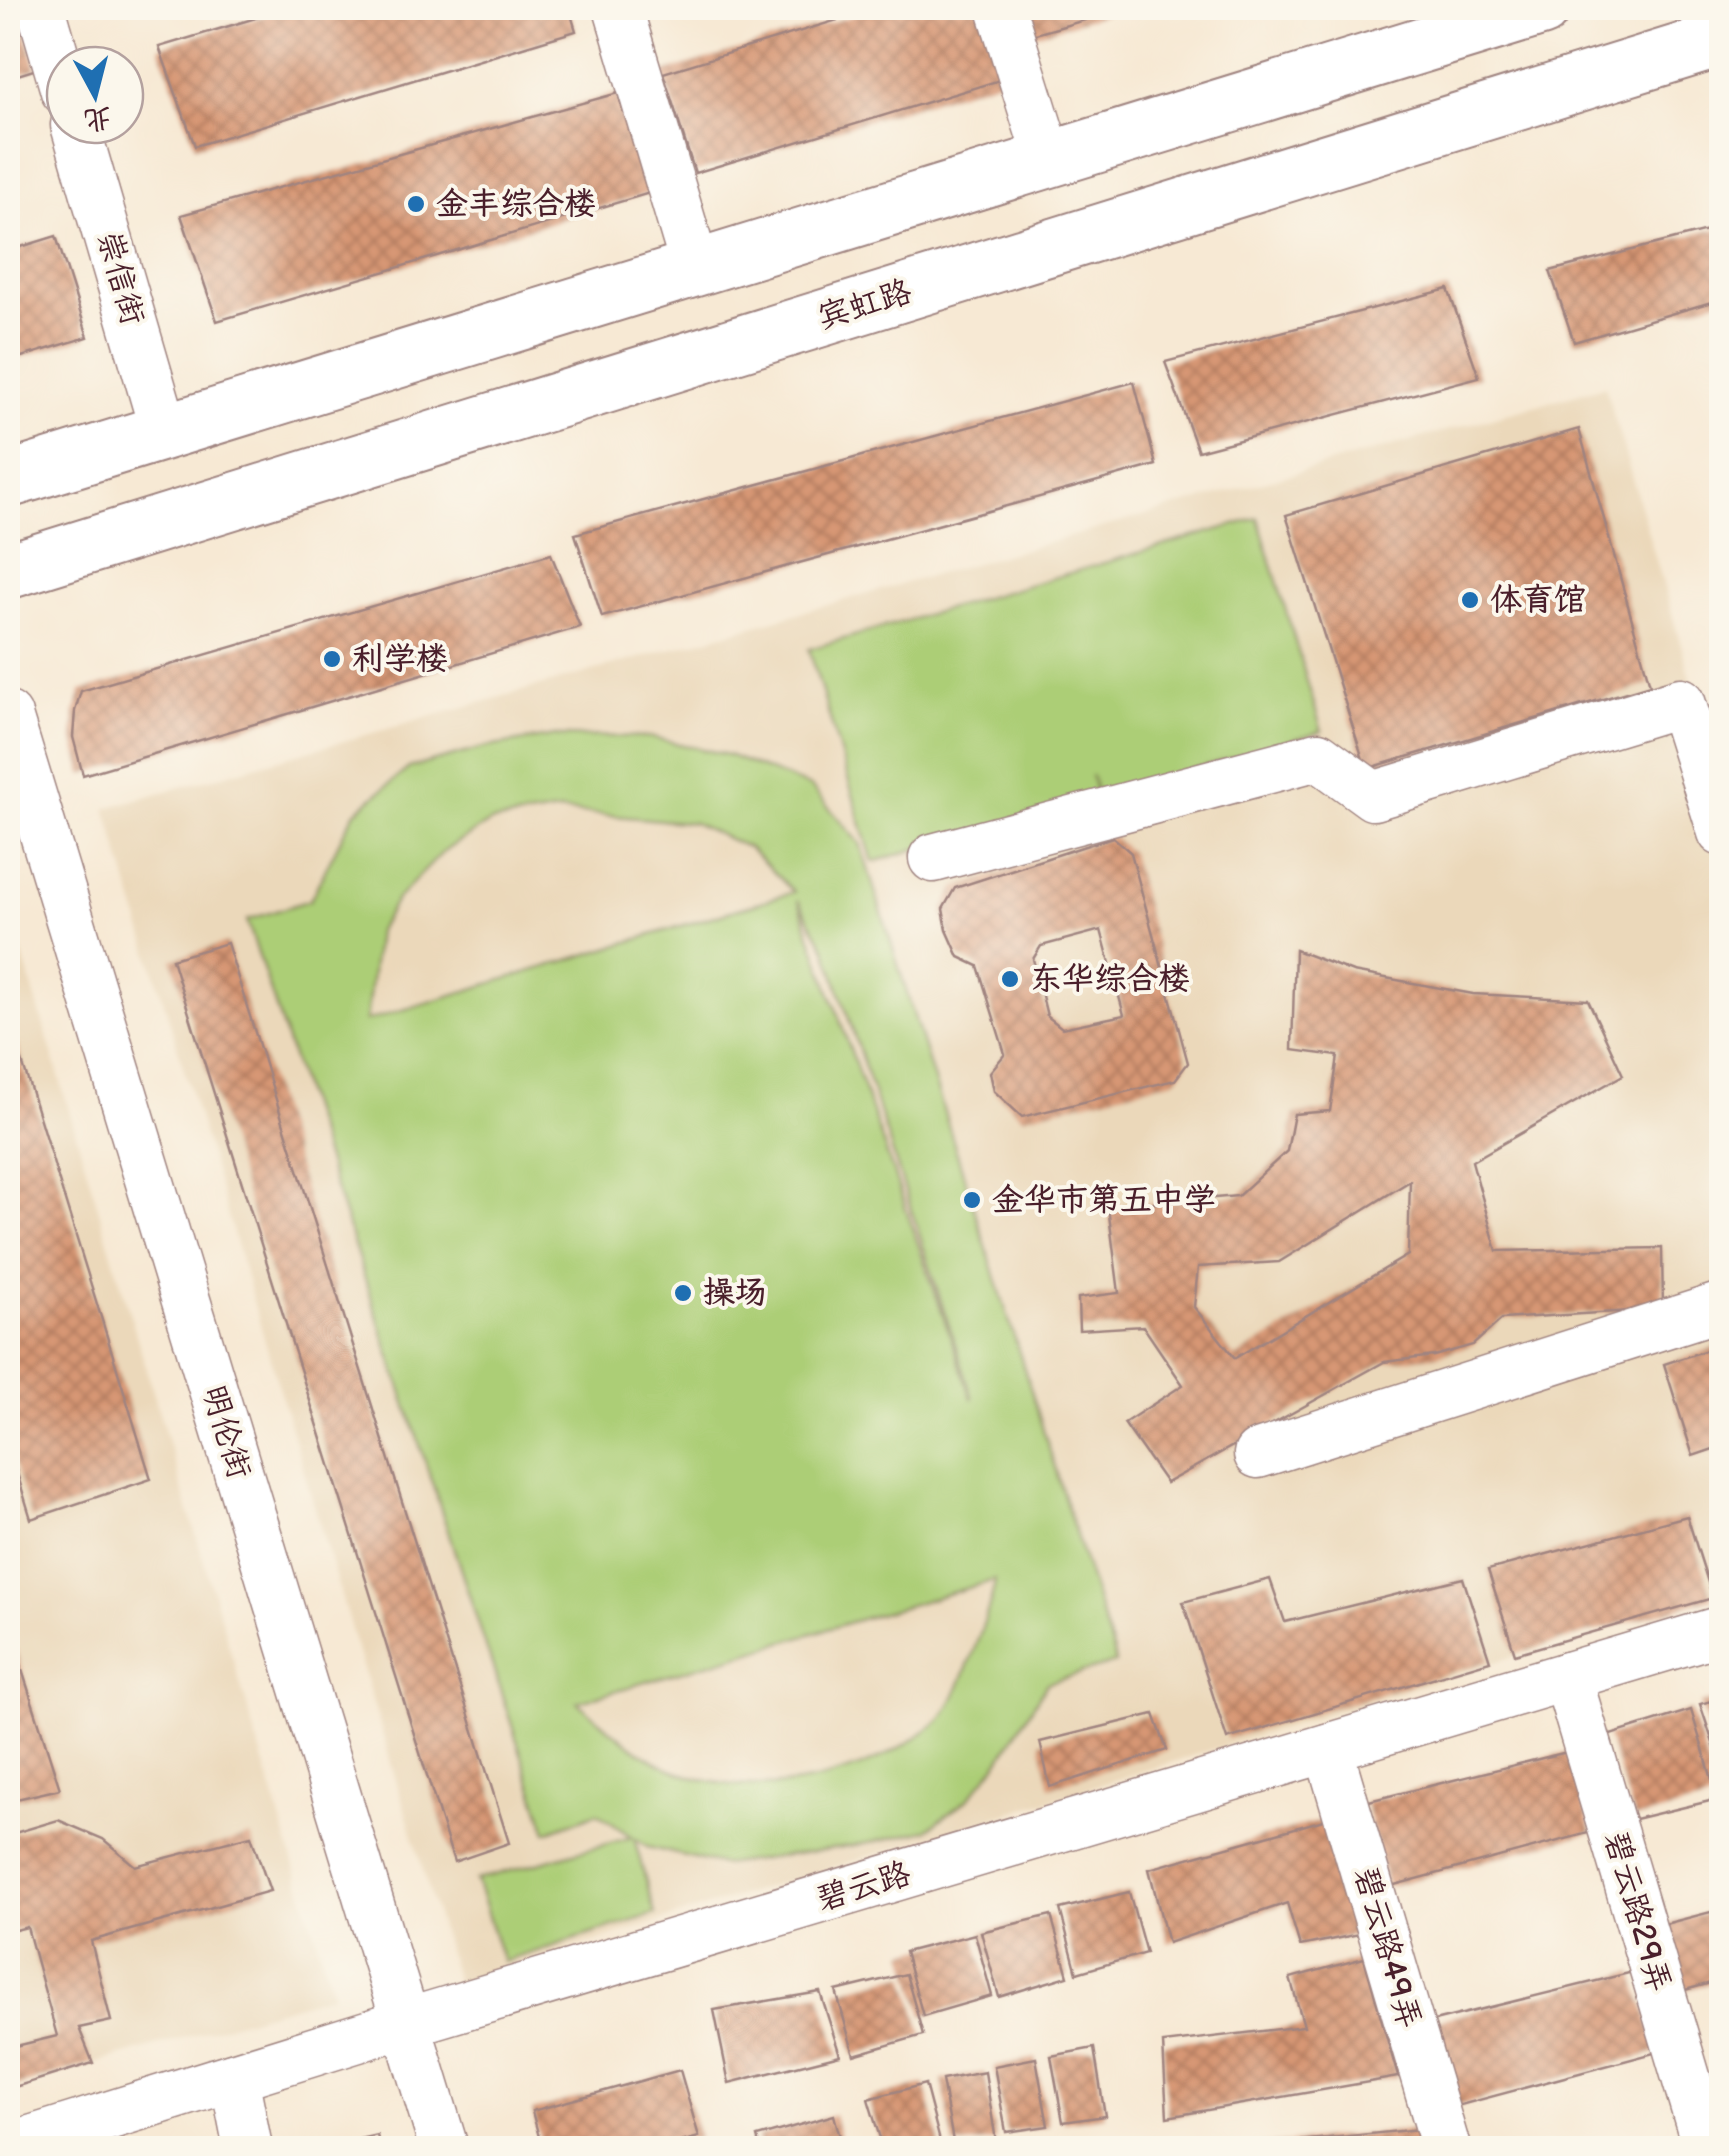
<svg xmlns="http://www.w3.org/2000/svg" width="1729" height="2156" font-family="'Balsamiq Sans','LXGW WenKai TC',sans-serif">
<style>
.built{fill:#ebd8ba}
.garden{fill:#acce76;stroke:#7b7650;stroke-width:2.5;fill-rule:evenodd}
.building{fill:url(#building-cross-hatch);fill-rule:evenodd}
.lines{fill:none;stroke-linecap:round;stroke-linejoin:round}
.minor-casing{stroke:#a08480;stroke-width:51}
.major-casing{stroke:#a08480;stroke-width:59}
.minor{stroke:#fff;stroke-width:48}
.major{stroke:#fff;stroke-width:55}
.poi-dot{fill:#1f6fb2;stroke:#fbf7ec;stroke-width:4}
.labels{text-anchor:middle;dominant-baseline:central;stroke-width:8;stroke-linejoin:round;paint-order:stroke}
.poi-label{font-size:32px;font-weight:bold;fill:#4a1f2b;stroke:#fbf7ec;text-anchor:start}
.street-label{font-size:32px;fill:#4a1f2b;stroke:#fbf7ec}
</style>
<defs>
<pattern id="building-cross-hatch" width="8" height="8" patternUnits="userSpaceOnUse" patternTransform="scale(2.5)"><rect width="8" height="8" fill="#d79774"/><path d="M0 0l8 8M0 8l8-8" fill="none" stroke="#b07b5f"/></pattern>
</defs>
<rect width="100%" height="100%" fill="#fbf7ec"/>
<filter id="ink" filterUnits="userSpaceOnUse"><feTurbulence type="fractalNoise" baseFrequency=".01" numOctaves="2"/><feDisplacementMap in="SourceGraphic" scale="20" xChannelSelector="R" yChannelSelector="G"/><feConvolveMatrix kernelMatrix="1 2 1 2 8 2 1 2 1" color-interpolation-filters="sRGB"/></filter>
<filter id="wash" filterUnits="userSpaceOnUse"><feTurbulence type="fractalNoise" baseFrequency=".0048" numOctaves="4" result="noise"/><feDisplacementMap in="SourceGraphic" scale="40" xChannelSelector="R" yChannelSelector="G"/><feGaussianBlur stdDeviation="2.25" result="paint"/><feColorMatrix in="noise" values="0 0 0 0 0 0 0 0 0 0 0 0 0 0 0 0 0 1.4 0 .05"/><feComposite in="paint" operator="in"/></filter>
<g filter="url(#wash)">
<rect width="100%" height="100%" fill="#f7e9d4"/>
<g class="built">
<path d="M1605,386l116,395v811l-1264,392 -351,-1176z"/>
<path d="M8,906l325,1088 -325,95z"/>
</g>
<g class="garden">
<path d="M1258,518l64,213 -224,67 -7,-23 5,21 -223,66 -64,-213z"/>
<path d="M555,736l94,1 79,18 83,32 49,56 256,820 -69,20 -47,77 -33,40 -41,30 -57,13 -146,22 -76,-18 -13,-9 21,76 -152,48 -27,-82 156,-43 -35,-24 -50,19 -300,-912 63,-20 44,-87 55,-45 78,-21zM559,811l135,12 55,25 45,44 -428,129 11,-89 19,-32 48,-49 47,-29zM798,900l28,49 147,450 -1,-1zM995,1580c-2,24 -39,126 -57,141 -68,58 -176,83 -260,51 -37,-14 -71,-45 -101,-70z"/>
</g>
<g id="blocks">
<g class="building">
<path d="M8,8h10l19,61 -29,9z"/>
<path d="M289,8h280l7,23 -381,115 -36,-99z"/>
<path d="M877,8h111l22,69 -315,96 -32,-100z"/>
<path d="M1023,8h101v1l-92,26z"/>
<path d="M618,93l32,100 -433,128 -36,-106z"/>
<path d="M1722,227v72l-148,43 -24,-71z"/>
<path d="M56,236l32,101 -80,24v-110z"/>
<path d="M1448,289l31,88 -281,74 -33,-89z"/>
<path d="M1134,382l22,83 -554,152 -27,-83z"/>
<path d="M1579,429l71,256 -284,84 -80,-254z"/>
<path d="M551,554l29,73 -497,148 -10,-38 2,-26 6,-20z"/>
<path d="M1113,837l18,16 57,210 -13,17 -153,37 -28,-26 -4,-19 15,-18 -27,-88 -19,-9 -12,-27 -4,-21 12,-21zM1101,930l23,85 -62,13 -15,-12 -14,-57 8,-13z"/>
<path d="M227,943l282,900 -55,19 -282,-903z"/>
<path d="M1295,950l58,22 120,22 115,6 35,75 -151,86 25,90 165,-3 1,61 -161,10 -29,26 -39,11 -50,6 -218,121 -42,-60 59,-38 -40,-59 -64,4 -1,-32 41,-5 -11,-86 130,-11 49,-45 7,-37 36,-3 8,-55 -46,-6zM1410,1181l-2,74 -173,103 -41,-51 4,-40 81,-5z"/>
<path d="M8,1016l143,463 -120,40 -23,-76z"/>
<path d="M1722,1345v101l-29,10 -29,-92z"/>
<path d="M1687,1516l26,82 -198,56 -27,-84z"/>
<path d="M1463,1578l27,83 -263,78 -44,-137 87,-23 15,43z"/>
<path d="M8,1626l52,163 -52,12z"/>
<path d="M1722,1698v69h-1l-21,-63z"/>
<path d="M1691,1710l27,89 -83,20 -28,-83z"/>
<path d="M1154,1714l13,36 -117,37 -10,-45z"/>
<path d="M1567,1752l25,80 -205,55 -22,-85z"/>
<path d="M1327,1819l37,114 -64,13 -13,-43 -119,40 -19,-74z"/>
<path d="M58,1820l45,19 32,27 116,-30 19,55 -179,50 20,80 -32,7 14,35 -85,26v-41l49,-12 -30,-109 -19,5v-54l7,-2 -7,-24v-17z"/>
<path d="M1129,1892l17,61 -69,20 -17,-64z"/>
<path d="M1722,1909v71l-37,10 -20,-66z"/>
<path d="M1051,1915l17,61 -69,21 -18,-65z"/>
<path d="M975,1934l17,62 -69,20 -18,-64z"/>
<path d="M1364,1958l34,119 -231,40 -4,-74 141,-17 -14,-48z"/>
<path d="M1633,1972l25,80 -205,55 -23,-85z"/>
<path d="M906,1974l17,61 -69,20 -18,-64z"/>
<path d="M820,1992l20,63 -111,28 -15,-73z"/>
<path d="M1094,2048l11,68 -42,6 -12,-66z"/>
<path d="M1036,2058l12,68 -42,6 -12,-66z"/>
<path d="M680,2070l19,67 -39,11h-118l-10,-37z"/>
<path d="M985,2072l11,69 -42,6 -12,-67z"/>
<path d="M925,2084l16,61 -13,3h-45l-15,-49z"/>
<path d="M834,2115l9,33h-83l-3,-11z"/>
<path d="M1420,2129l2,19h-176v-2z"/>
<path d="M377,2135l3,13h-56v-1z"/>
</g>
</g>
</g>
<g filter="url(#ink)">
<use href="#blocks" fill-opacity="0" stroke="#a08480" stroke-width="2.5"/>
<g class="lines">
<defs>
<g id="minor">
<path d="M41,8l24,83"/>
<path d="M618,8l77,259"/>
<path d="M1001,8l47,151"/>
<path d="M75,125l89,305"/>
<path d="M8,716l436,1432"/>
<path d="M933,858l385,-102 55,40 308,-94 41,130"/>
<path d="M1258,1454l464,-148"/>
<path d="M1567,1676l140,472"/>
<path d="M1328,1748l118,400"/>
<path d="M234,2077l14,71"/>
<path d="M8,2147l398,-124 1316,-393"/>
</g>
<g id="major">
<path d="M8,480l1534,-472"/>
<path d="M8,571l1714,-532"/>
</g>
</defs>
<use href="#minor" class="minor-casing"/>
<use href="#major" class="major-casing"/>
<use href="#minor" class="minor"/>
<use href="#major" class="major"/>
</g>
</g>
<g class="poi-dot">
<circle cx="416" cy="204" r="10"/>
<circle cx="1470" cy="600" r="10"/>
<circle cx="332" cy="659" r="10"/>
<circle cx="1010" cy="979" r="10"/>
<circle cx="972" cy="1200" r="10"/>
<circle cx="683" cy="1293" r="10"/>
</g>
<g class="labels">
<g class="poi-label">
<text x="436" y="204">金丰综合楼</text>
<text x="1490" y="600">体育馆</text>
<text x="352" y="659">利学楼</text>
<text x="1030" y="979">东华综合楼</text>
<text x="992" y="1200">金华市第五中学</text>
<text x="703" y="1293">操场</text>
</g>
<g class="street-label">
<text transform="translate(120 278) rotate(74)">崇信街</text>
<text transform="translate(865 305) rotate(-17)">宾虹路</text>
<text transform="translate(226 1432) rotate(73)">明伦街</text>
<text transform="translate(864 1887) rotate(-17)">碧云路</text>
<text transform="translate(1637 1912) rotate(74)">碧云路29弄</text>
<text transform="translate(1387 1948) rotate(74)">碧云路49弄</text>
</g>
</g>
<rect width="1729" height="2156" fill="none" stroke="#fbf7ec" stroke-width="40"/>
<g transform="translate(95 95) rotate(173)"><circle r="48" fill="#fbf7ec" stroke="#b4a19f" stroke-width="2.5"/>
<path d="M0-8L18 38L0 25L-18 38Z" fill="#1f6fb2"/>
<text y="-15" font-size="28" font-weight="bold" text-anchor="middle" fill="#4a1f2b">北</text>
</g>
</svg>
